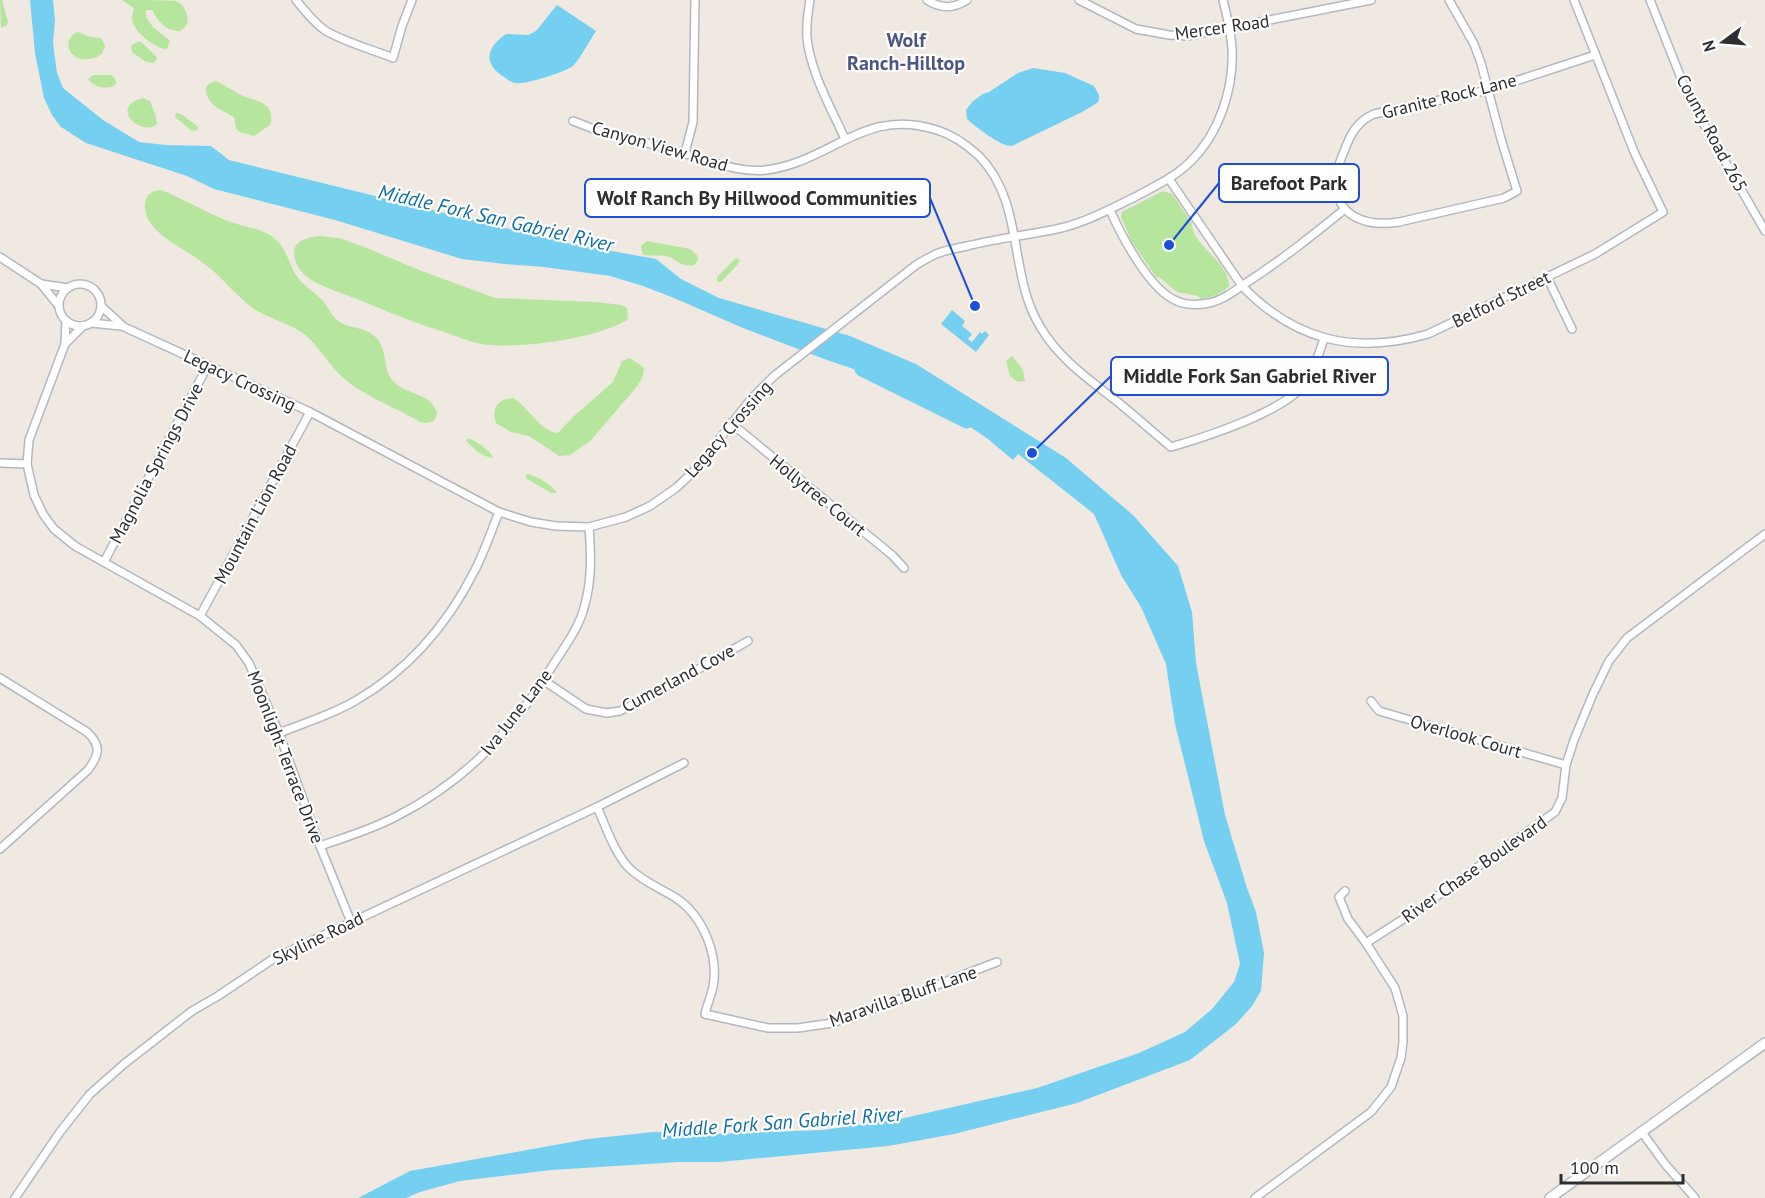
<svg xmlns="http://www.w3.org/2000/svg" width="1765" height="1198" font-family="'PT Sans',sans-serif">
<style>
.green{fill:#b6e59e}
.water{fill:#75cff0}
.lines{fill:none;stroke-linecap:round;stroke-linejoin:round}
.river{stroke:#75cff0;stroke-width:15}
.street-casing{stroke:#b4b7c1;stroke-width:10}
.secondary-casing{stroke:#b4b7c1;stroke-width:12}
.street{stroke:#fff;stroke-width:7}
.secondary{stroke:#fff;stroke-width:9}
.labels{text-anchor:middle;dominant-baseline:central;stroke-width:4.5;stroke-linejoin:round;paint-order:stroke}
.street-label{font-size:18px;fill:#2e2e2e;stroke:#fff}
.neighbourhood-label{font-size:20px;font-weight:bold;fill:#4d5680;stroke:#fff}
.water-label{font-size:20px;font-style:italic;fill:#0d6fa3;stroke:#fff}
.leader{fill:none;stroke:#1d4ed8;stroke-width:2}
.callout-dot{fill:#1d4ed8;stroke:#fff;stroke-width:2}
.callout{fill:#fff;stroke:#1d4ed8;stroke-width:2}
.callout-label{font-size:20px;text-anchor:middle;font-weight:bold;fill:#2e2e2e}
</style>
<rect width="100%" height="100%" fill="#efe9e1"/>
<g class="green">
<path d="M0,0h2l6,22 -2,4 -5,2z"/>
<path d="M122,0c12,0 45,0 54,1 6,3 10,8 11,15 2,7 -1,12 -7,15 -15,0 -21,-9 -28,-21h-6c-2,14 15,22 24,31l-3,8c-10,1 -31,-16 -34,-26 -2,-6 0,-10 1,-15z"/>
<path d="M78,32c3,1 6,3 9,4 10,4 15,-3 18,11l-3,7c-29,18 -45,-14 -24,-22z"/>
<path d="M137,42h4l15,14 1,3 -3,4 -8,-1 -14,-10 -1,-6z"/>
<path d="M93,75h19l3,4 1,5c-7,7 -23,3 -28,-5z"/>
<path d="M215,81c10,4 17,9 26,14 14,6 36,7 29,30l-16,11 -14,-4 -4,-3 -2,-12c-12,-7 -29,-12 -28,-30l3,-3z"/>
<path d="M143,98l7,3 6,16 1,7 -4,3c-21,4 -40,-22 -10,-29z"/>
<path d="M176,113l5,1 15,11 2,2 -1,3 -5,1 -17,-14z"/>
<path d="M161,190c23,9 44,22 67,31 14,6 35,7 47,18 12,9 14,27 23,39 7,9 17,14 24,22 6,6 8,13 13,18 12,13 32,6 44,23 8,11 4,28 13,39 13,16 41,12 45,34l-3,7 -8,2 -6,-1c-26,-16 -58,-26 -80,-47 -13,-13 -22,-30 -36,-41 -15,-11 -34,-15 -50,-25 -17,-12 -30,-30 -47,-43 -17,-15 -41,-23 -55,-41 -6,-7 -9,-17 -6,-26 3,-7 9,-9 15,-9z"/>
<path d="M1163,191l9,3 20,29c-2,21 38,39 37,63 -7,8 -17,11 -28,13l-3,-3 -21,-4 -18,-15h-3l-24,-35 -11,-25 1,-5z"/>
<path d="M320,236l19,2 28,10 52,22 76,28 101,4 25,3 6,3 1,11c-28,19 -103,29 -137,26 -16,-1 -30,-7 -44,-12 -29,-9 -57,-20 -85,-32 -17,-7 -35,-12 -51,-21 -8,-5 -14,-13 -16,-21 -5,-18 11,-21 25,-23z"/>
<path d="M647,241l43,8 7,6 1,5 -4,5c-15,3 -18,-8 -29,-9 -8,-1 -14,0 -21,-1l-2,-3 -1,-6z"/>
<path d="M736,258l4,2 -2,4 -17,18h-4v-5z"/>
<path d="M1012,356l11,14 2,11 -7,1 -8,-6 -4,-15z"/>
<path d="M630,358l13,9 1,3 -2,9 -8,11 -43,50 -21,15 -11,1 -30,-20 -18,-4 -15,-9c-5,-15 2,-24 17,-25 16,9 26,33 45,35l15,-16 40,-35 9,-21z"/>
<path d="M468,438c8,3 23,13 25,20 -9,0 -20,-10 -27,-17z"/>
<path d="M526,474c10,1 26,11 31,19h-6l-22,-13 -3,-2z"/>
</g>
<g class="water">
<path d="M30,0h23l2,20 -2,23 4,30 6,15 40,32 36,22 26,3 46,1 18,14 338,83 89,16 25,20 38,19 131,38 66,28 150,94 68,58 44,50 14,46 4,51 29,152 22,73 9,24 8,41 -3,38 -9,15 -16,18 -46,36 -113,43 -123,31 -66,12 -169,16h-40l-128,8 -91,11 -40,11 -14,6h-48l52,-27 178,-32 65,-7 60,2 110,-4 77,-11 137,-31 102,-35 46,-21 27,-23 22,-27 6,-18 -13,-61 -23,-62 -29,-117 -9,-60 -25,-57 -20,-32 -27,-61 -76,-60 -5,6 -25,-21 -47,-32 -46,-24 -68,-23 -84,-32 -69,-30 -31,-12 -33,-10 -66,-9 -39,-3 -43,-5 -127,-39 -121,-31 -27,-13 -101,-33 -25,-16 -9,-12 -8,-17 -9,-45z"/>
<path d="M557,5l39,26c-6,9 -16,28 -23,35 -8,6 -48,19 -57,17 -4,0 -9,-4 -12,-6 -22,-14 -17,-30 2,-43l22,1 8,-4z"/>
<path d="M1033,68l32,5 29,13 5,9v5l-2,3 -13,8 -72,35c-11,1 -36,-19 -45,-27l-1,-9 7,-9 10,-7 6,-2 29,-19z"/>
<path d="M952,310l13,11 -3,5 10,8 -4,5 4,3 8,-10 2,2 3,-3 4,4 -13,17 -35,-28z"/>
</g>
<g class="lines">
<path class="river" d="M862,369l105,52"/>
<defs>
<g id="street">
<path d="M296,0c9,11 18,23 30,31 21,12 45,18 67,27l9,-32 10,-26"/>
<path d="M810,0c-2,12 -4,25 -3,38 3,33 24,70 38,101"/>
<path d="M927,0c14,9 26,9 40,0"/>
<path d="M1079,0l57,29 33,6 19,1 183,-36"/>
<path d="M1449,0l25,44 7,19 20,76 16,52 -13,7 -105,24c-31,5 -64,-4 -63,-42 0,-11 5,-21 9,-31 6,-16 13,-28 29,-35l114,-24 107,-35"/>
<path d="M1650,0l35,88 13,26 67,117"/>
<path d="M573,121l21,8c31,8 61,16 92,25 25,7 53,19 80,16 65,-8 99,-64 171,-40 16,5 30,15 42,26 47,48 28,118 62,172 19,32 49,52 78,75 17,14 34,29 52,44 34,-10 116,-36 136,-66 8,-12 12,-29 17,-42"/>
<path d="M685,153l8,-31 2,-122"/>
<path d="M1169,179l73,107c53,55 113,69 186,48l167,-80 68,-42 -28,-58 -61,-154"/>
<path d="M1110,210c11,25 40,81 67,91 9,4 22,4 32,2 15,-3 28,-14 40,-22 34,-22 65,-47 96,-72"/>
<path d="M0,257l41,27 27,4"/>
<path d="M1547,277l25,52"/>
<circle cx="80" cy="305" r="21"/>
<path d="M41,284l17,21"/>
<path d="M101,306l23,21 186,85 189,100 32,10 25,4 33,1 37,-10 24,-11 26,-18 19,-18 56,-71 23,-23 142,-111c7,-4 13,-8 20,-11 10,-4 21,-6 31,-8 31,-8 63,-11 94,-18 25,-6 49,-19 72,-30 20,-11 41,-20 57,-36 29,-28 44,-73 42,-113 -1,-17 -5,-33 -9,-49"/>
<path d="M91,323l30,3"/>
<path d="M83,326l-18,18 -36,96 -2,24 7,31 9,19 11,15 21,17 125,70 36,29 13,18 30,70 41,113 31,76"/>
<path d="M65,344l1,-23"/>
<path d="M731,423l161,132 12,13"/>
<path d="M0,463l27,1"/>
<path d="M104,562l104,-197"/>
<path d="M200,616l110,-204"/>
<path d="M0,678l87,54c15,14 12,23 1,38l-88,79"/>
<path d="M543,680l43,29 21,4 13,-2 45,-23 83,-47"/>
<path d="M1371,701l8,10 187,54"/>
<path d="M279,733c25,-10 52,-18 76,-32 52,-30 92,-76 119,-129 10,-19 17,-40 25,-60"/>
<path d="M597,807c9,20 17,45 32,61 13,13 31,20 47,30 27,18 43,57 37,89 -2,9 -6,18 -8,27l63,14h30l34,-5 42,-14 123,-47"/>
<path d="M320,846c26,-9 53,-17 77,-30 69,-35 116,-86 156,-151 12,-19 27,-38 32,-61 7,-25 6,-51 4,-77"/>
<path d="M1366,943l50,-32 139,-99 7,-14 4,-33 8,-25 19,-46 16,-33 18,-23 138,-104"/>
<path d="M1641,1131l24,33 30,34"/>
<path d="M15,1198l45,-66 30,-38 34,-30 68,-53 26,-15 55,-37 324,-152 87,-44"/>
<path d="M1255,1198l116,-86 20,-25 10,-29 2,-16v-26l-8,-28 -29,-45 -18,-24 -9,-22 6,-6"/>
</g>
<path id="secondary" d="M1550,1198l215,-155"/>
</defs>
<use href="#street" class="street-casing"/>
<use href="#secondary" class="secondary-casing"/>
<use href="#street" class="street"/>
<use href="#secondary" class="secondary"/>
</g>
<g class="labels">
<g class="street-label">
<text transform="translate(1222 27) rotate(-8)">Mercer Road</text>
<text transform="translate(1449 96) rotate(-14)">Granite Rock Lane</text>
<text transform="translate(1712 133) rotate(62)">County Road 265</text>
<text transform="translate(660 146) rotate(16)">Canyon View Road</text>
<text transform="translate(1501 299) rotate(-26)">Belford Street</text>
<text transform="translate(240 380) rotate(25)">Legacy Crossing</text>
<text transform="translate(728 429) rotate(-49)">Legacy Crossing</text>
<text transform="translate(156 463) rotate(-62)">Magnolia Springs Drive</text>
<text transform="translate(818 495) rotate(39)">Hollytree Court</text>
<text transform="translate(255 514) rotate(-62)">Mountain Lion Road</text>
<text transform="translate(678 678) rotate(-28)">Cumerland Cove</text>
<text transform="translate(516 712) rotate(-52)">Iva June Lane</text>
<text transform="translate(1466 736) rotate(16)">Overlook Court</text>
<text transform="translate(286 757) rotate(69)">Moonlight Terrace Drive</text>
<text transform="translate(1474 869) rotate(-35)">River Chase Boulevard</text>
<text transform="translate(318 938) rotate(-26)">Skyline Road</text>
<text transform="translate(903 996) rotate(-19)">Maravilla Bluff Lane</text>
</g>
<g class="neighbourhood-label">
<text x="906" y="40">Wolf<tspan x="906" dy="23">Ranch-Hilltop</tspan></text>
</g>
<g class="water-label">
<text transform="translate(496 218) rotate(13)">Middle Fork San Gabriel River</text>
<text transform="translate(782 1122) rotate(-4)">Middle Fork San Gabriel River</text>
</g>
</g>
<path class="leader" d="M1169 245L1219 183M975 306L930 198M1032 453L1111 376"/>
<g class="callout-dot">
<circle cx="1169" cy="245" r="6"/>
<circle cx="975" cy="306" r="6"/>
<circle cx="1032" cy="453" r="6"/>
</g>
<g class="callout">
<rect x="1219" y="164" width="140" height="38" rx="6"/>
<rect x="585" y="179" width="345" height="38" rx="6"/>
<rect x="1111" y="357" width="277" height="38" rx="6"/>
</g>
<g class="callout-label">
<text x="1289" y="190">Barefoot Park</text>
<text x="757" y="205">Wolf Ranch By Hillwood Communities</text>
<text x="1250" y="383">Middle Fork San Gabriel River</text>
</g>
<g transform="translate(1723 42) rotate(254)" stroke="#ffffff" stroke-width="4.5" paint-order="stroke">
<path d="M0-4.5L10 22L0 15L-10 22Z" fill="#2e2e2e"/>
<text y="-9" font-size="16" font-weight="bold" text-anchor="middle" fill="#2e2e2e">N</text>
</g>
<path d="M1561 1174v9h122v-9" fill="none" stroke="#2e2e2e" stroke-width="3"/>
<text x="1570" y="1174" font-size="18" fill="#2e2e2e" stroke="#ffffff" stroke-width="4.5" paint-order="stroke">100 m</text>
</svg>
